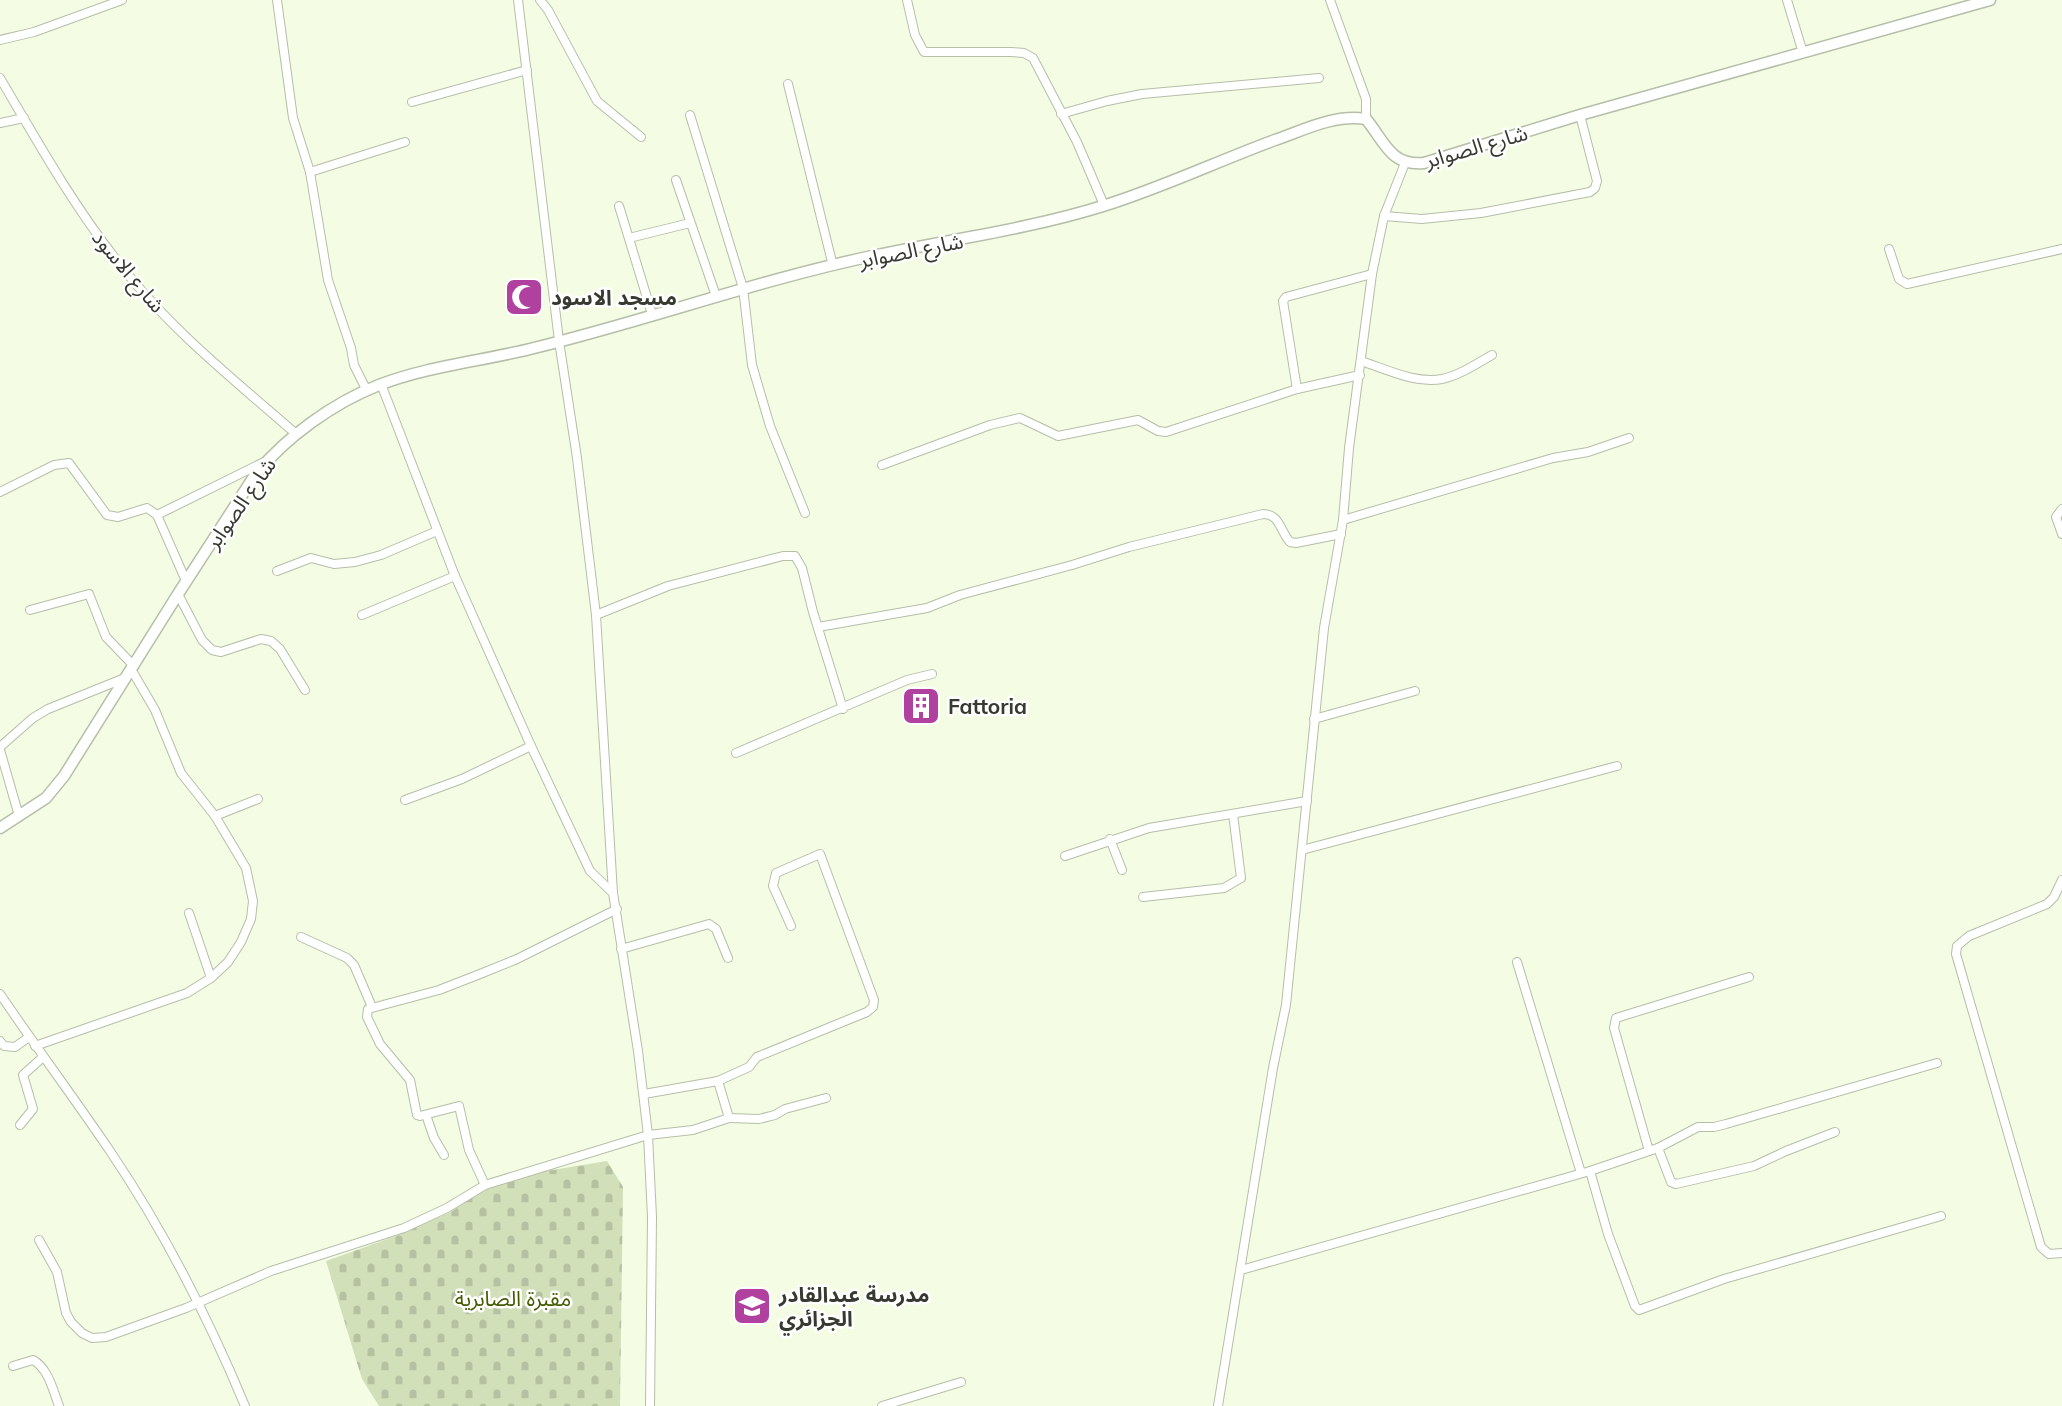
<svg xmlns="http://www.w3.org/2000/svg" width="2062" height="1406" font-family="Mulish,'Noto Sans Arabic',sans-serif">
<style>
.cemetery{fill:url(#cemetery-stones)}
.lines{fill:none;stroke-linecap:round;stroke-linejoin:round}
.minor-casing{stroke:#b5bea7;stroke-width:10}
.tertiary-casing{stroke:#b5bea7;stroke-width:13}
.minor{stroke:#fff;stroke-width:8}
.tertiary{stroke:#fff;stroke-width:10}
.labels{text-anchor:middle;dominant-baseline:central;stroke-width:5;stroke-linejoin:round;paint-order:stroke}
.street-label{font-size:21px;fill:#363a31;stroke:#fff}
.poi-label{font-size:21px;font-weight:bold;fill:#363a31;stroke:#fff;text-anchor:start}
.park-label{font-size:21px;fill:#445b00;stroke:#fff}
</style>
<defs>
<pattern id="cemetery-stones" width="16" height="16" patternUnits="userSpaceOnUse" patternTransform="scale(1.75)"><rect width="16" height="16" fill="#d2e0ba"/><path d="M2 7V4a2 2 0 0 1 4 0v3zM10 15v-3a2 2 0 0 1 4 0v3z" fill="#b5c1a0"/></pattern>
</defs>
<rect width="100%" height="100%" fill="#f4fde4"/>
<path class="cemetery" d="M607,1161l16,26 -3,219h-241l-17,-27 -36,-118 67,-24 58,-25 47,-33z"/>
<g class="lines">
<defs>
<g id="minor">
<path d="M277,0l16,118 17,54 18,108 23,68 3,17 13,26"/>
<path d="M518,0l41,341 18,117 19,157 17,278 25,158 10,84 4,82 -2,189"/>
<path d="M540,0l8,10 49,91 44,36"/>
<path d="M907,0l8,35 9,17h87l13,1 9,5 44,84 27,63"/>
<path d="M1330,0l36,99v20"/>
<path d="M1787,0l16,53"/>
<path d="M0,40l34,-8 88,-32"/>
<path d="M0,78c36,61 71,124 115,180 50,67 118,121 180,175"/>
<path d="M788,84l45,182"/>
<path d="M412,102l115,-32"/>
<path d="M1061,114l46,-13 35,-7 177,-16"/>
<path d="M690,115l53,173 9,77 18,61 35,87"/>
<path d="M0,123l24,-5"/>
<path d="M310,172l95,-30"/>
<path d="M676,180l40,116"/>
<path d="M619,206l33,108"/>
<path d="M1384,216l38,3 59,-6 109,-21 5,-4 2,-7 -17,-66"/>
<path d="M629,238l61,-15"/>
<path d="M1889,249l10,30 8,5 155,-35"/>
<path d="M1361,361c25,8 54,23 81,18 18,-4 34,-15 50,-24"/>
<path d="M381,384l74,192 76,170 59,125 23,22"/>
<path d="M1297,389l-14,-88 3,-4 86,-23"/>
<path d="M882,465l108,-40 30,-7 38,18 80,-16 20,11 8,1 131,-43 63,-14"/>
<path d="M0,492l54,-27 15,-2 38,52 11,2 29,-9 10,7 29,66"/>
<path d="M2062,509l-6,8 6,17"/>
<path d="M157,515l107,-53"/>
<path d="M1343,520l210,-62 35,-6 41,-14"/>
<path d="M277,571l34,-13 23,6 21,-2 26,-7 56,-24"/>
<path d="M178,594l24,46 10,10 9,2 40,-13 10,2 9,8 25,41"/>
<path d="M30,610l59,-16 17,43 27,28"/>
<path d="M362,615l93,-39"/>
<path d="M596,615l72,-29 115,-30h12l7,12 11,44 30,97"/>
<path d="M818,627l109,-19 33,-13 112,-30 57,-18 134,-33c17,0 17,17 27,28l6,1 45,-9"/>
<path d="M1314,719l101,-28"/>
<path d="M0,747l33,-29 15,-9 77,-31"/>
<path d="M0,750l19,66"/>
<path d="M736,753l171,-73 25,-6"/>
<path d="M405,800l57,-21 69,-33"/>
<path d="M215,816l43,-17"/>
<path d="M1110,839l12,31"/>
<path d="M1302,850l315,-84"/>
<path d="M1065,856l84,-28 158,-27"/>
<path d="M2062,880l-8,17 -7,7 -78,32 -12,10 -1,8 85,293 8,7 13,-1"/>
<path d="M1143,897l81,-9 17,-10 -8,-64"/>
<path d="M189,913l22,65"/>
<path d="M301,937l46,21 7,7 18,42"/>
<path d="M621,949l88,-25 7,5 12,29"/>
<path d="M1517,962l64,211"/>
<path d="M0,994c36,53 74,104 110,157 54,80 98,166 135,255"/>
<path d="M0,1041l4,5 11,1 14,-10"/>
<path d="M35,1046l152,-53 24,-15 17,-16 13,-20 10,-23 2,-18 -7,-33 -31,-52 -34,-43 -26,-63 -24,-41"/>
<path d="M718,1081l31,-14 8,-10 110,-45 6,-5 1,-7 -54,-146 -44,19 -3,13 18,40"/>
<path d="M426,1115l8,23 10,17"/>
<path d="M729,1118l30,1 16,-4 10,-6 41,-11"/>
<path d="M20,1125l13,-16 -10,-34 20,-18"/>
<path d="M1658,1148l13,34 5,2 78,-18 32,-15 49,-19"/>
<path d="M1649,1151l-35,-123 2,-10 133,-41"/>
<path d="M1590,1171l18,63 27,72 4,4 85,-31 217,-63"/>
<path d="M485,1185l-16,-35 -10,-44 -39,10 -3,-1 -7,-35 -30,-36 -13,-27 1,-8 71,-19 41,-16 37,-15 100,-50"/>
<path d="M39,1240l18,32 9,41 5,9 11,11 10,5 14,-1 80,-29 85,-37 133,-43 43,-20 38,-23 163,-50 45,-5 36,-12 -11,-37 -74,13"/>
<path d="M1241,1270l349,-99 68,-23 40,-21h16l12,-3 211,-61"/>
<path d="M13,1366l20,-6c15,8 20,30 26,46"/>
<path d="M882,1406l79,-24"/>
<path d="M1218,1406l55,-338 13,-63 38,-377 19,-108 6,-72 23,-174 12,-58 21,-53"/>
</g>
<path id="tertiary" d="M0,828l46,-30 18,-22 114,-182 77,-119c31,-38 78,-72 124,-90 49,-19 104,-24 155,-37 115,-28 227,-69 343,-93 76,-16 152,-26 226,-49 58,-18 115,-45 172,-66 29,-10 59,-26 91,-21 19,23 24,47 58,44l156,-48 410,-115"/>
</defs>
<use href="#minor" class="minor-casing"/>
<use href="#tertiary" class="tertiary-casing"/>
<use href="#minor" class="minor"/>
<use href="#tertiary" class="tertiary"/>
</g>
<defs>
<symbol id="mosque-square" viewBox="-11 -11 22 22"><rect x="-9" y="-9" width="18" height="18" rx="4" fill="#b0419f" stroke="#fff"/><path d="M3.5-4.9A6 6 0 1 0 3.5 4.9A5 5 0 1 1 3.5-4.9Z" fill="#fff"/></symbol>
<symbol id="building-square" viewBox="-11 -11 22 22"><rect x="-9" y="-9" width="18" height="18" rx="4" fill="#b0419f" stroke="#fff"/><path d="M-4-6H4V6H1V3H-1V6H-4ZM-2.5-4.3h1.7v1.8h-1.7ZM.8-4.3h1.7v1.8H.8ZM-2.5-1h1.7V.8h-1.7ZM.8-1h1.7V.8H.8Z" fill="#fff"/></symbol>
<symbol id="school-square" viewBox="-11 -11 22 22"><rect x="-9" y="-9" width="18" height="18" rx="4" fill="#b0419f" stroke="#fff"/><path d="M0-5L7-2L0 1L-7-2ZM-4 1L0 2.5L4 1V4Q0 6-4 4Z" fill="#fff"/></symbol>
</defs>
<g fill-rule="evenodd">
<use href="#mosque-square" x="502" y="275" width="44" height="44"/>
<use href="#building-square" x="899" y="684" width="44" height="44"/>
<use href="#school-square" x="730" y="1284" width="44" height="44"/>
</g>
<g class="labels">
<g class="street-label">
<text transform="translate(1476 146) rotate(-16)">شارع الصوابر</text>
<text transform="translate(911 250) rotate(-11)">شارع الصوابر</text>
<text transform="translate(129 271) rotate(50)">شارع الاسود</text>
<text transform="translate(240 503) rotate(-55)">شارع الصوابر</text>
</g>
<g class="poi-label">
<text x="551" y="297">مسجد الاسود</text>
<text x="948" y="706">Fattoria</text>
<text x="779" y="1294">مدرسة عبدالقادر<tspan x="779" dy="24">الجزائري</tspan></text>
</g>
<g class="park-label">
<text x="513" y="1298">مقبرة الصابرية</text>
</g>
</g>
</svg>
